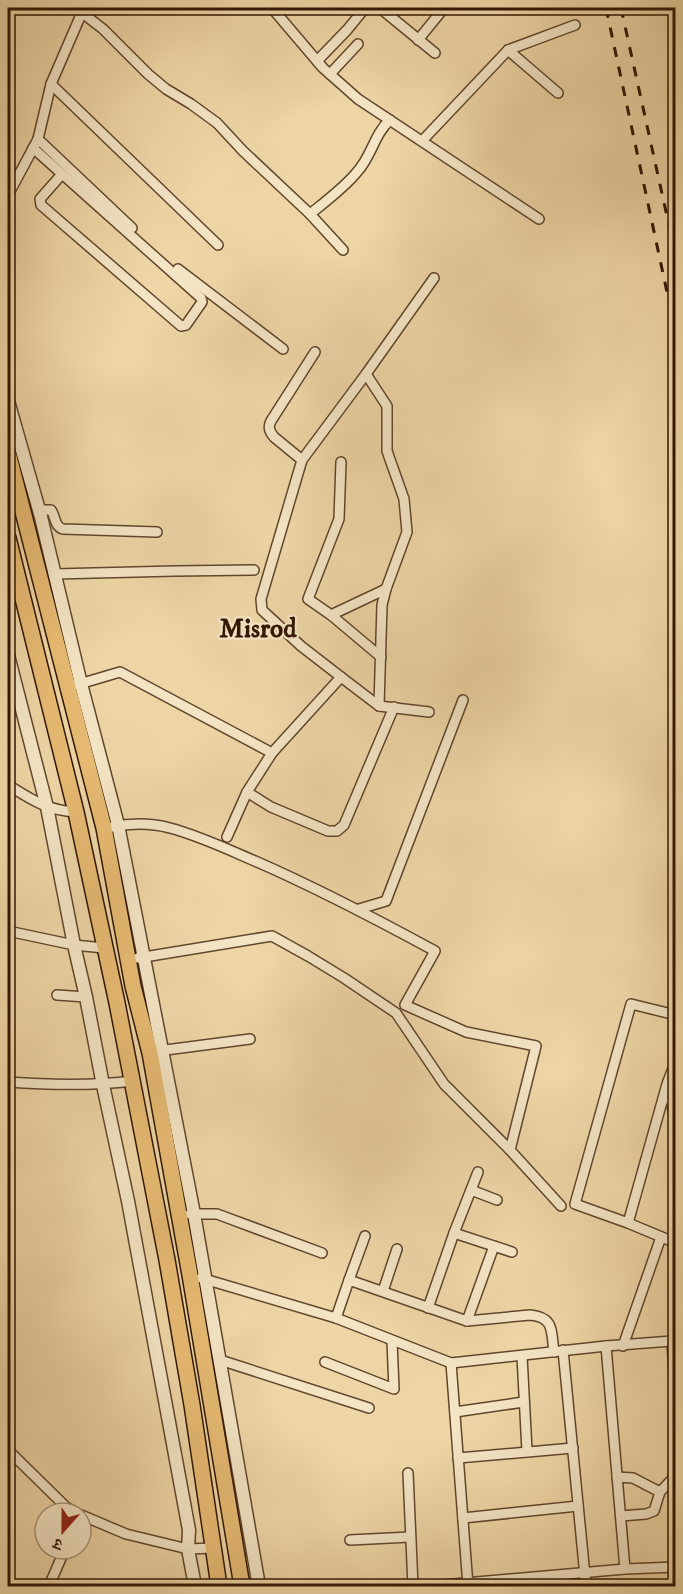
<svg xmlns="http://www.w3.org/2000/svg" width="683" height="1594" font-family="'IM FELL DW Pica','Noto Serif Devanagari',serif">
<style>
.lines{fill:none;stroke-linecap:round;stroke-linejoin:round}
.minor-casing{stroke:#61462c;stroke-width:12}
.tertiary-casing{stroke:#61462c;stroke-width:15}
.primary-casing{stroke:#321604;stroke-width:18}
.minor{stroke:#f3e4c4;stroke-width:9}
.tertiary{stroke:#f3e4c4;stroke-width:12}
.primary{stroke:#e6ba72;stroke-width:15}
.rail{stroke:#321604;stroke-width:3;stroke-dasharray:10 10;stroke-linecap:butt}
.labels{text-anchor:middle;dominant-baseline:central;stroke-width:4.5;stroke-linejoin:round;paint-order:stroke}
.district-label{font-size:27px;font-weight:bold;fill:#321604;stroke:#f3e4c4}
</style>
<rect width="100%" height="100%" fill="#edd5a5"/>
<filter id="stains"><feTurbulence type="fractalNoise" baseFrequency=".00333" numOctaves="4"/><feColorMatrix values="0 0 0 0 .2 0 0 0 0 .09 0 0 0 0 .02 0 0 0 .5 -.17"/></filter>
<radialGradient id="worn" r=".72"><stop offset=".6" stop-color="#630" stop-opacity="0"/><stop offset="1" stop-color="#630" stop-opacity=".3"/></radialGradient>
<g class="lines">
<defs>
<g id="minor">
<path d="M272,8l51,60 35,31 181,120"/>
<path d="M380,8l55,45"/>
<path d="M81,12l22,17 45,45 18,15 25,15 26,19 26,28 67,63 33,36"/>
<path d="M418,40l26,-32"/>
<path d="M508,50l50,43"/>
<path d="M317,61l30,-31 18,-22"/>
<path d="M330,74l28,-30"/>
<path d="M51,84l167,161"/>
<path d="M38,139l94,89"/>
<path d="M422,141l86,-91 67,-25"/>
<path d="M33,148l168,150 1,4 -16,23 -5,1 -140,-121 -1,-6 22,-25"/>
<path d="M8,195l30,-56 13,-55 32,-74"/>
<path d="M310,214c15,-12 35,-27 47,-42 15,-16 17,-38 33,-52"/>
<path d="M178,269l105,80"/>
<path d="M366,374l21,32v45l17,48 3,33 -21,57 -4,16 -3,101"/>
<path d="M302,460l-28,-23c-5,-6 -6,-10 -3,-16l44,-69"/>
<path d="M341,462l-2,57 -31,80 23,16 55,-26"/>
<path d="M39,510h12c5,7 3,16 12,19l94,3"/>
<path d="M54,574l121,-3 79,-1"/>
<path d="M331,615l50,42"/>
<path d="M341,677l38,29 50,6"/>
<path d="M76,685l44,-13 152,81"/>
<path d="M8,785c24,15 38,25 68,27"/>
<path d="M247,792l24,15 57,24h9l7,-6 50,-118"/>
<path d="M112,827c19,-4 39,-4 58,1 30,8 57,21 85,33 62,27 121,58 180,90l-30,54 61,27 70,14 -26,104"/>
<path d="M227,837l20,-45 25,-39 69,-76 -40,-31 -39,-36 -1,-11 41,-139 64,-86 68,-96"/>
<path d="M359,909l27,-8 77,-201"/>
<path d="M8,931l66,14 30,3"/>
<path d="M138,958l134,-22 36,20 36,22 52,35 48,71 66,66 51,56"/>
<path d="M57,995l29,2"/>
<path d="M676,1015l-45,-11 -56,200 53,19 48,20"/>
<path d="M158,1051l92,-12"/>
<path d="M8,1082c42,3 83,4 125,-1"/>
<path d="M667,1086l9,36"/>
<path d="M8,1155l1,1 -1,12"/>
<path d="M471,1190l26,10"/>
<path d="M190,1214h27l105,39"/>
<path d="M628,1223l39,-139 9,-23"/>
<path d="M454,1233l58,19"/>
<path d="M201,1278l135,40 115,45 155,-17 66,-5 4,-12"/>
<path d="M349,1280l16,-44"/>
<path d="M383,1291l14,-42"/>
<path d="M428,1308l26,-75 24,-61"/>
<path d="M336,1318l13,-38 118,41 63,-6c25,2 21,17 24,37"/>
<path d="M467,1321l27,-75"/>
<path d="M672,1341l3,50"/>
<path d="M606,1346l19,223"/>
<path d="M623,1346l38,-109"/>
<path d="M563,1350l23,236"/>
<path d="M522,1356l5,95"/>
<path d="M220,1360l149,48"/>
<path d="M325,1362l69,27 -2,-48"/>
<path d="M451,1363l17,223"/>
<path d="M455,1412l69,-10"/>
<path d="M8,1450l58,57 11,6"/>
<path d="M458,1458l115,-10"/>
<path d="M408,1473l5,113"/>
<path d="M617,1477l16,1 27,14 -6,19 -8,3 -25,2"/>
<path d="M660,1492l16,-17"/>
<path d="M81,1515l45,19 62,15 24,-1"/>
<path d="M463,1518l115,-12"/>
<path d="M350,1540l60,-3"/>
<path d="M49,1586l16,-37"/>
<path d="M431,1586l194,-17 51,-2"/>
</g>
<g id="tertiary">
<path d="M8,401l33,116 40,167 37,141 76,389 65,372"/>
<path d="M8,655l39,152 27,138 12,52 17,88 25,116 61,329 -1,19 7,37"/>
</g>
<g id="primary">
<path d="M8,453l96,375 29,158 17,67 40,222 52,311"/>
<path d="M8,538l68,274 41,191 50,257 25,145 27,181"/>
</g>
</defs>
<use href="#minor" class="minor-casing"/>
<use href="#tertiary" class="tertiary-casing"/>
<use href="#primary" class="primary-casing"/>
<use href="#minor" class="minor"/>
<use href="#tertiary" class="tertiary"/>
<use href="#primary" class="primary"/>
<g class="rail">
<path d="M606,8l70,326"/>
<path d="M621,8l55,249"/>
</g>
</g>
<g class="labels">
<g class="district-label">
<text x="258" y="629">Misrod</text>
</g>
</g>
<rect width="683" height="1594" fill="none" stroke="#edd5a5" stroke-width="30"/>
<rect x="9" y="9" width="665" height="1576" fill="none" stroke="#321604" stroke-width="3"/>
<rect x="15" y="15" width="653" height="1564" fill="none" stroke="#321604" stroke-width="1.5"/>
<g transform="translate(63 1531) rotate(201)"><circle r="28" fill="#f3e4c4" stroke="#a69277" stroke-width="1.5"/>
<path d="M0-4.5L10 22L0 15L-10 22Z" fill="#8f2418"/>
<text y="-9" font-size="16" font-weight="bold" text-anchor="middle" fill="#321604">उ</text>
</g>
<rect width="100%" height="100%" filter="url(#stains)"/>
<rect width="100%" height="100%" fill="url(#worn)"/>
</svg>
